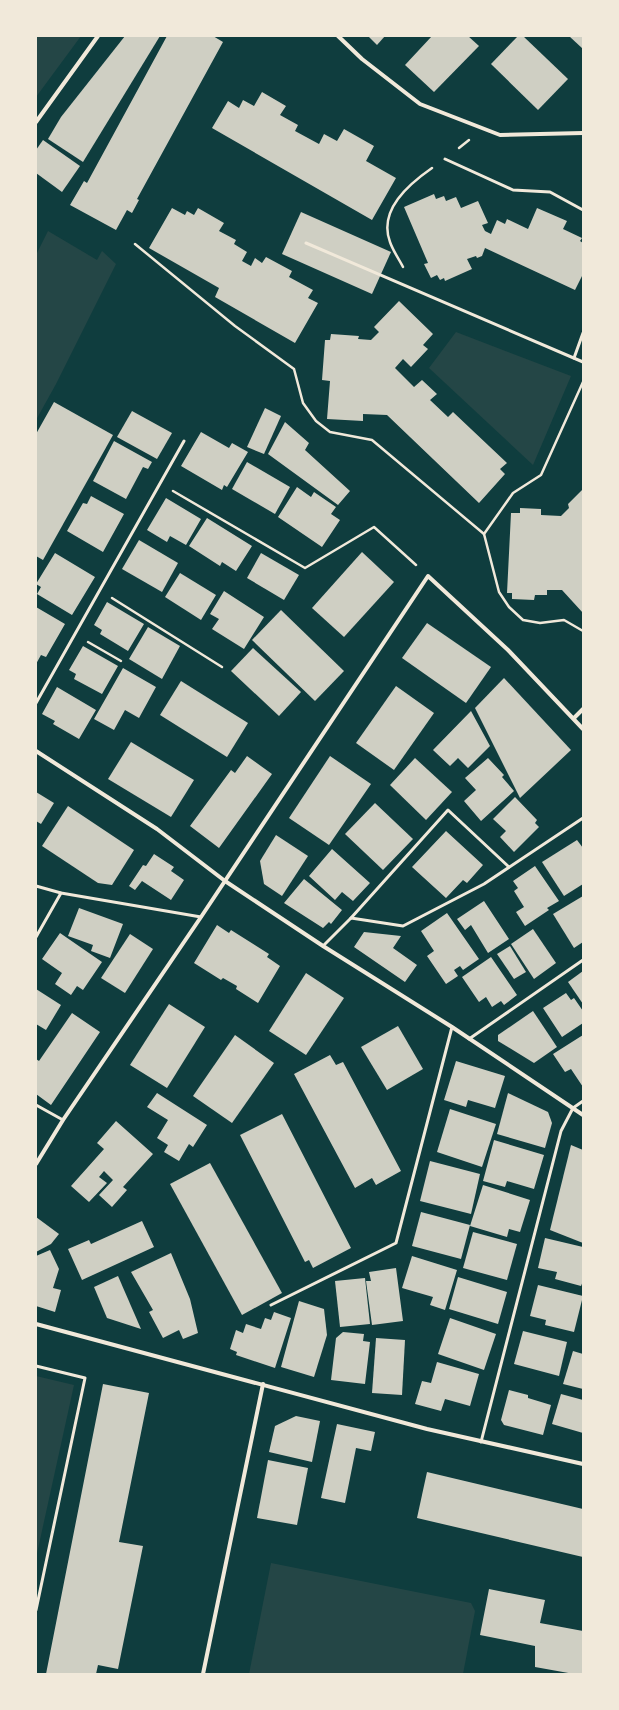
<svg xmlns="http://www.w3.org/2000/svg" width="619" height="1710" font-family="'Playfair Display',serif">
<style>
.green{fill:#244646}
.building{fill:#cfcfc3}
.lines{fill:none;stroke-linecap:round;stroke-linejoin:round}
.path{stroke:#f1e9da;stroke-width:2.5}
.service{stroke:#f1e9da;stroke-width:3}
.minor{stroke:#f1e9da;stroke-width:4}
</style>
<rect width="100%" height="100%" fill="#0f3d3e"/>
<g class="green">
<path d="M36,36h45l-45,61z"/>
<path d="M48,231l49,29 5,-9 14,13 -60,120 -20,36v-165z"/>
<path d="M456,332l115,44 -38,89 -104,-97z"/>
<path d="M36,1376l38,9 -38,173z"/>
<path d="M271,1563l200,40 4,8 -12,63h-214z"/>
</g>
<g class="building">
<path d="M125,36h35l-77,126 -35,-23 13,-22z"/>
<path d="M167,36h46l10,6 -86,157 2,1 -7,13 -5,-3 -11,20 -46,-25 14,-24 3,2z"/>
<path d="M368,36h17l-8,9z"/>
<path d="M432,36h36l11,10 -45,46 -29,-27z"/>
<path d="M518,36h5l45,43 -30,31 -47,-46z"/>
<path d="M569,36h14v13z"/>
<path d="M262,92l24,14 -6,9 18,10 -3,6 24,13 5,-10 13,7 7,-12 30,17 -8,15 30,17 -24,42 -160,-92 16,-27 11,7 4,-8 11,6z"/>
<path d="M43,140l37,26 -18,26 -26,-19v-23z"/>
<path d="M434,194l2,5 8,-3 2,5 10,-4 5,11 17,-7 10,22 -6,2 3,6 6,3 6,-14 8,4 2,-5 21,10 9,-21 30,13 -4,8 19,9 -2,3 3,2v31l-8,16 -90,-42 -3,8 -5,2 -1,-2 -9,3 5,10 -27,12 -1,-3 -4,2 -3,-5 -6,3 -7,-14 4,-1 -24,-56z"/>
<path d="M172,208l13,7 2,-4 7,4 4,-7 26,15 -5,8 17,9 -2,4 13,8 -5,9 9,5 4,-8 7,5 4,-6 26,14 -3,6 24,13 -5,8 10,5 -23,40 -80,-46 4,-9 -70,-40z"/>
<path d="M301,212l90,40 -19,42 -90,-40z"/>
<path d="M399,301l34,33 -10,11 5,4 -17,18 -8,-8 -8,9 19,19 8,-7 15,14 -7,6 18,17 5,-5 54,51 -7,6 5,5 -26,29 -92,-88 -24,-1v7l-36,-2 3,-38 -8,-1 3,-40h5l1,-6 28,2 -1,3 13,1 8,-8 -5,-5z"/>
<path d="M54,402l59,33 -70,125 -7,-4v-122z"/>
<path d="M265,408l16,8 -17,38 -17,-7z"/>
<path d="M132,411l40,22 -15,26 -40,-22z"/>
<path d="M285,422l24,21 -4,7 45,41 -12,14 -70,-51z"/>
<path d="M201,432l28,16 3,-5 16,9 -21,35 -3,-2 -2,5 -41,-24z"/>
<path d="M114,441l38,21 -4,7 -5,-2 -17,32 -33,-18z"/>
<path d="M247,462l43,25 -15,27 -43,-25z"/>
<path d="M297,487l14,10 3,-5 22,15 -5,7 9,6 -18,27 -44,-30z"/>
<path d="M583,489v124l-21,-23h-15v5h-12l-1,5 -22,-1v-6h-5l4,-80h9v-5l21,1v6l20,1 8,-8 -1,-4z"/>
<path d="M91,496l33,18 -21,38 -36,-21 16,-28 4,1z"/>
<path d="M166,498l35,21 -15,26 -16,-9 -3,6 -20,-12z"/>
<path d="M207,518l45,28 -16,25 -14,-9 -2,4 -31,-20z"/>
<path d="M139,540l39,23 -16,29 -40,-23z"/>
<path d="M362,552l32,30 -50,55 -32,-29z"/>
<path d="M55,553l40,24 -23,38 -35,-21 4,-7 -5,-3z"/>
<path d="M261,553l38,22 -15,25 -37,-22z"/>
<path d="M180,573l36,22 -15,25 -36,-23z"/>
<path d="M224,591l40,26 -20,32 -32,-20 7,-10 -9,-5z"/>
<path d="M107,602l37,22 -16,27 -28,-17 2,-4 -8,-5z"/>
<path d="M36,607l29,17 -19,33 -5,-2 -5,9z"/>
<path d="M281,610l63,61 -29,30 -63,-61z"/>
<path d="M427,623l64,44 -25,36 -64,-45z"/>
<path d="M148,627l32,19 -18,33 -33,-20z"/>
<path d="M83,646l35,20 -16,28 -28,-15 2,-5 -7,-4z"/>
<path d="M253,648l48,44 -22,24 -48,-45z"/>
<path d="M123,668l33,19 -17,31 -14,-8 -11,20 -20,-11z"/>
<path d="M504,678l67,72 -51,48 -45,-90z"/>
<path d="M181,681l67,42 -21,34 -67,-42z"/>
<path d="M396,686l38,27 -40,57 -38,-27z"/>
<path d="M57,687l39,23 -17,29 -26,-15 2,-3 -13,-7z"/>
<path d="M471,711l19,35 -22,22 -10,-10 -8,8 -17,-16z"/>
<path d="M131,742l63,38 -23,37 -63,-38z"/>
<path d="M247,756l25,18 -53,74 -29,-22 41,-56 4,3z"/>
<path d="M330,756l41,28 -42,61 -40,-27z"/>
<path d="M415,758l37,34 -26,28 -36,-35z"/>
<path d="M488,758l16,17 -2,2 12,14 -33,30 -17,-20 12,-11 -11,-12z"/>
<path d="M36,792l18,11 -13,21 -5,-3z"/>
<path d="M515,797l22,23 -2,3 4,4 -25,25 -14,-15 6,-6 -13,-12z"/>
<path d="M375,803l38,36 -30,31 -38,-36z"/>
<path d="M68,806l66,44 -22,35 -14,-2 -56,-37z"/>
<path d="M446,831l37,34 -16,18 -4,-3 -17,18 -34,-31z"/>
<path d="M276,835l32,21 -26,40 -18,-12 -4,-23z"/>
<path d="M577,840l6,8v36l-19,12 -22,-34z"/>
<path d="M332,849l38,34 -17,18 -11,-9 -7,8 -26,-24z"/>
<path d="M154,854l20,13 -3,4 13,9 -13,20 -29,-19 -7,9 -6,-4 14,-21 3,1z"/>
<path d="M535,866l24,35 -12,7 2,2 -24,16 -9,-14 8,-5 -10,-16 4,-3 -5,-7z"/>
<path d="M304,879l38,31 -11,14 -2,-2 -6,6 -39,-25z"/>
<path d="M583,896v46l-9,6 -21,-34z"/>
<path d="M484,901l25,38 -21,14 -17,-28 -6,5 -8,-11z"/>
<path d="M79,908l44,16 -13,34 -19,-7 2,-6 -25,-9z"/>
<path d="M447,913l32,46 -16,11 -3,-4 -6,4 4,6 -12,8 -19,-28 7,-5 -13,-20z"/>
<path d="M217,925l12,8 2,-3 38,24 -2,3 13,9 -22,37 -22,-14 1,-3 -14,-8 -2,2 -27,-17z"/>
<path d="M533,929l23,34 -22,16 -23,-35z"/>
<path d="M364,932l37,4 -8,12 24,17 -12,17 -51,-35z"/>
<path d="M60,933l42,29 -19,28 -6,-4 -6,9 -16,-11 7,-11 -20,-14z"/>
<path d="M130,934l23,15 -28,44 -24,-15z"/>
<path d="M510,946l16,26 -12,7 -17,-25z"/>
<path d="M491,957l26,38 -13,10 -3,-4 -9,6 -6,-10 -7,5 -17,-25z"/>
<path d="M583,971v33l-15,-22z"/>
<path d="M306,973l38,25 -38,57 -37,-24z"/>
<path d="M36,989l25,16 -15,25 -10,-6z"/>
<path d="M566,993l5,7 3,-2 9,13v12l-21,14 -19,-29z"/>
<path d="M169,1004l36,23 -38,61 -37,-23z"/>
<path d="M533,1011l24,36 -23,16 -36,-22v-6z"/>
<path d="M72,1013l28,19 -49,73 -15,-11v-35l3,2z"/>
<path d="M398,1026l25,43 -36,21 -26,-43z"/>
<path d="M235,1035l39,28 -42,60 -39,-27z"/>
<path d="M583,1035v52l-12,-18 -6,3 -12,-18z"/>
<path d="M330,1055l6,10 7,-3 58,109 -25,14 -4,-7 -17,10 -61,-114z"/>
<path d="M456,1061l49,15 -10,32 -27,-8 -2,7 -22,-7z"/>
<path d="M157,1093l50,32 -14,22 -4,-3 -10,17 -15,-9 4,-7 -11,-7 11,-18 -21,-13z"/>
<path d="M508,1093l40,19 4,11 -7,25 -48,-14z"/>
<path d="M450,1109l46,15 -14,43 -45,-15z"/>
<path d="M282,1114l69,134 -38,20 -4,-8 -4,2 -65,-127z"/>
<path d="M116,1121l37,33 -30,33 4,3 -15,17 -13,-12 14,-15 -9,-9 -5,6 8,6 -18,19 -18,-16 33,-37 -7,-6z"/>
<path d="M494,1140l50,15 -10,34 -27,-8 -2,6 -22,-6z"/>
<path d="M571,1145l12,5v93l-33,-13z"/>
<path d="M430,1161l50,13 -9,40 -51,-13z"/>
<path d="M210,1163l72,130 -40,22 -72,-131z"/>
<path d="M483,1185l47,15 -10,32 -11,-3 -2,8 -37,-11z"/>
<path d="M421,1212l49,13 -9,34 -49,-13z"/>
<path d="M36,1217l23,17 -8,10 -15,8z"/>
<path d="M142,1221l12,26 -72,33 -14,-31 21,-9 2,4z"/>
<path d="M473,1232l44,12 -10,36 -44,-12z"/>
<path d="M545,1238l38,9v34l-2,5 -26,-7 2,-7 -19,-4z"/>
<path d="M50,1250l9,19 -6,19 8,2 -6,22 -19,-6v-50z"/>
<path d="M171,1253l19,46 8,34 -15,6 -4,-9 -16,8 -14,-26 4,-2 -22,-38z"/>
<path d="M412,1256l45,14 -12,40 -15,-5 3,-8 -31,-9z"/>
<path d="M396,1268l7,53 -31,4 -6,-44h5l-2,-9z"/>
<path d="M118,1276l23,53 -34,-11 -13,-31z"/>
<path d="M458,1277l49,15 -9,32 -49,-15z"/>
<path d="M365,1278l5,46 -30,3 -5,-46z"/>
<path d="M538,1285l45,11 -9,36 -29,-7 1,-5 -16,-4z"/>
<path d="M299,1301l25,8 3,26 -13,42 -33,-10z"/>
<path d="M274,1312l17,6 -16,50 -39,-13 1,-3 -7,-3 6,-19 7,3 3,-9 15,5 4,-11 6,2z"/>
<path d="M450,1318l46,16 -12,36 -46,-16z"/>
<path d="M523,1331l44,11 -8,34 -45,-12z"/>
<path d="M343,1332l21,2 -1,7 7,1 -5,42 -34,-4 5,-42z"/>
<path d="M376,1338l29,2 -3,55 -30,-2z"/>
<path d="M573,1351l10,3v35l-20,-5z"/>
<path d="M437,1362l42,12 -9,32 -25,-7 -4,12 -26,-7 7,-23 9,2z"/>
<path d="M103,1384l46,9 -30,149 24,4 -25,123 -20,-4 -2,9h-50z"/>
<path d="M509,1390l19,5v3l23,7 -8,30 -39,-10 -3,-5z"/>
<path d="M561,1394l22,6v33l-31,-9z"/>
<path d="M296,1416l24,5 -8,41 -43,-10 6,-26z"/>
<path d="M337,1424l38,8 -4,19 -15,-3 -11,55 -24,-5z"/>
<path d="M268,1460l40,8 -11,57 -40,-7z"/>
<path d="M427,1472l156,37v48l-166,-39z"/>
<path d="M489,1589l56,11 -5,23 43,8v43h-9l-39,-7v-21l-55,-11z"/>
</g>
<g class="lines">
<g class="path">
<path d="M459,148l10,-8"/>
<path d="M135,244l100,82 59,43 9,34 13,18 14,11 42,8 112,94 15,58 10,15 14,13 17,3 24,-3 19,11"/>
<path d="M403,267c-4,-8 -10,-16 -13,-25 -12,-32 19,-58 42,-74"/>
<path d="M173,491l132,77 69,-41 42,38"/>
<path d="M484,534l29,-41 28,-18 42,-93"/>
<path d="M112,598l110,69"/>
<path d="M88,642l33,19"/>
</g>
<g class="service">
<path d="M445,159l68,31 37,2 33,18"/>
<path d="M306,243l277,119"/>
<path d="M574,358l9,-25"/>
<path d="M36,703l148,-262"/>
<path d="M36,886l25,7 140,24"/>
<path d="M351,918l97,-108 61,57"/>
<path d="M36,937l25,-44"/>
<path d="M323,946l28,-28 52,8 81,-42 99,-66"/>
<path d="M469,1039l114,-79"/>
<path d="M36,1105l27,15"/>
<path d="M271,1305l125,-62 56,-216"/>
<path d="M36,1366l49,12 -49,232"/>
<path d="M481,1442l80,-311 12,-23 10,-7"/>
</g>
<g class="minor">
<path d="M338,36l24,23 58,45 80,31 83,-2"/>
<path d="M36,122l62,-86"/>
<path d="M574,718l9,-9"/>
<path d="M36,751l121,78 68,52 98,65 129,81 131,88"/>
<path d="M36,1164l27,-44 138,-203 227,-341 80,74 75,79"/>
<path d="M36,1324l391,105 156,35"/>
<path d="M203,1674l60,-290"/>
</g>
</g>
<rect width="619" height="1710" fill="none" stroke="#f1e9da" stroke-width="74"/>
</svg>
